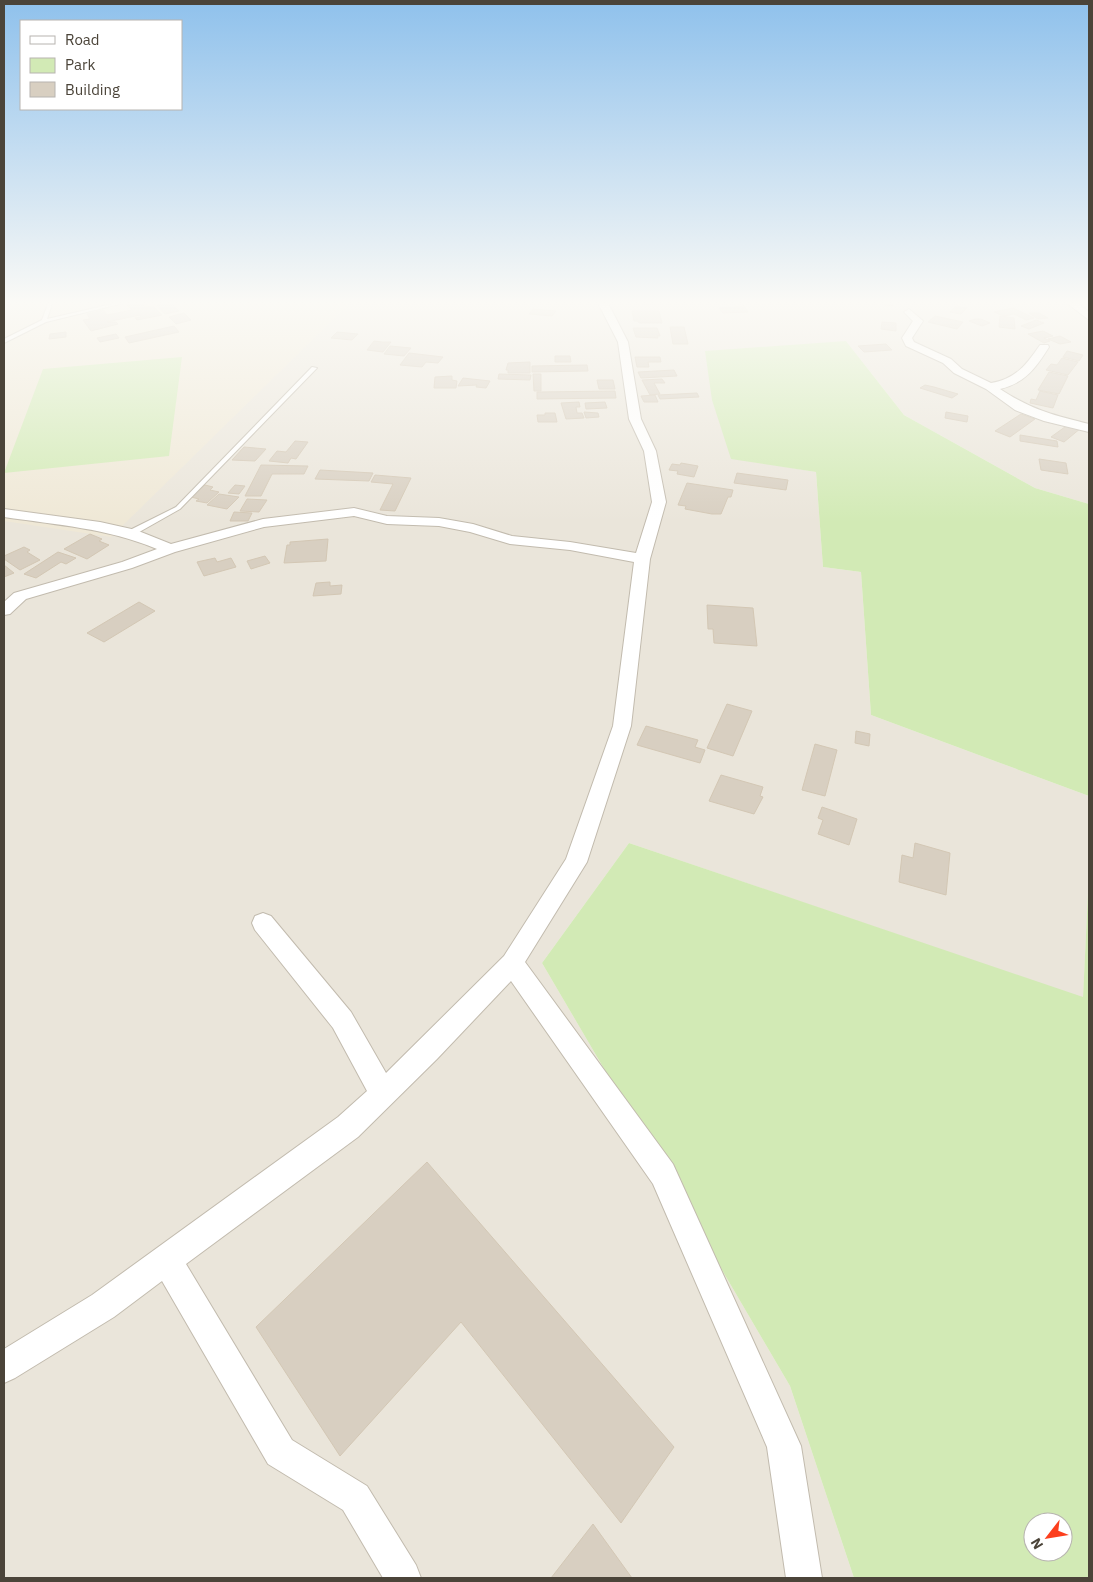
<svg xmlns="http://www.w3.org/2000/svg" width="1093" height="1582" font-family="'IBM Plex Sans',sans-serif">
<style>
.residential{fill:#eae5da}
.education{fill:#efe8d6}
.green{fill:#d2eab5;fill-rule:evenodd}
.building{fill:#d8cfc1;stroke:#d3c7b4}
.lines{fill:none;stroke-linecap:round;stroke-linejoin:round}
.service-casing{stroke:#c2bbae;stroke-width:2}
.minor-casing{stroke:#c2bbae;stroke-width:2}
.service{fill:#fff;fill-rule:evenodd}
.minor{fill:#fff;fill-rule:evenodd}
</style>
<rect width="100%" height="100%" fill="#f6f3ec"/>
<path class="residential" d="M4,301h1085v203l-54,-16 -131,-73 -58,-74 -115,117 85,14 7,95 38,5 10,143 218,81v76l-6,126 -454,-155 -87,120 248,423 64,192h-850z"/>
<path class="education" d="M4,301h348l-241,236 -107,-16z"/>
<g class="green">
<path d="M846,341l58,74 131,73 54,16v292l-218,-81 -10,-143 -38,-5 -7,-95 -85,-13 -19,-59 -7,-49z"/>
<path d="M182,357l-13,99 -165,17 39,-104z"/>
<path d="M629,843l454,154 6,-125v706h-235l-64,-192 -248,-423zM1033,1522h30v30h-30z"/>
</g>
<g class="building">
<path d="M647,301h20l1,2 -20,1z"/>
<path d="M873,301h18l-2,1 6,1 -3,3 -21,-4z"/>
<path d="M141,303l4,4 8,-1 9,9 -25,5 -2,-2 6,-1 -1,-2 -33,7h9l2,2 -27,7 -8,-11 7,-1 -3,-5 16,-4 4,5 25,-5 -5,-5z"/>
<path d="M171,303l8,8 -14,3 -8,-9z"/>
<path d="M744,306l4,6 -25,1 -4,-5z"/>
<path d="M956,306l11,2 -6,6 -11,-2z"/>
<path d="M1013,308l21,10 -8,2 -12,-6 -10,2 -10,-4z"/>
<path d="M533,309l23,2 -4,5 -23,-2z"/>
<path d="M632,311h27l3,12h-23l-1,-2h-4z"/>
<path d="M184,313l7,7 -15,4 -7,-7z"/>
<path d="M1029,313h10l9,5 -10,1z"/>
<path d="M935,316l28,6 -6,7 -29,-7z"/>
<path d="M1000,316l14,2 1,11 -16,-2z"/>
<path d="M975,319h6l9,4 -8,3 -13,-5z"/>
<path d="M1036,320l8,3 -15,6 -8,-3z"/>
<path d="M882,322l14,1v8l-15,-2z"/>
<path d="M174,326l5,6 -50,11 -4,-6z"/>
<path d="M670,327h14l4,17h-15z"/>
<path d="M633,328h24l3,8h-3l1,2 -22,-1z"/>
<path d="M1043,331l10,5 -9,2 6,3 -6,2 -16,-9z"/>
<path d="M66,332v5l-17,2 1,-5z"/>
<path d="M337,332l21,2 -6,6 -21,-2z"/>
<path d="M116,334l3,4 -19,4 -3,-4z"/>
<path d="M1060,336l11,6 -11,2 -12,-5z"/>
<path d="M374,341l8,1h9l-8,10 -16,-2z"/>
<path d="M886,344l6,6 -28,2 -6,-6z"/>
<path d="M390,346l21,2 -7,8 -20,-2z"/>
<path d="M1067,351l16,4 -4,6 -16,-4z"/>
<path d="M409,353l34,4 -5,6 -12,-1 -4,5 -22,-2z"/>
<path d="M555,356h15l1,6h-16z"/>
<path d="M635,357h25l1,5h-13l1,5h-12z"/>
<path d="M1062,358l16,4 -10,13 -22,-5 5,-6 6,1z"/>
<path d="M530,362v11h-22v-3h-2l2,-7z"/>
<path d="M587,365l1,6 -56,1v-6z"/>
<path d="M674,370l3,6 -36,2 -3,-6z"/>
<path d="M1049,372l19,4 -9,18 -21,-4z"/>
<path d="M499,374l32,1 -1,5 -32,-1z"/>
<path d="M533,374h8v17h-7z"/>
<path d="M452,376v4l5,1 -1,7h-22l1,-11z"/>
<path d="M463,378l27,3 -4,7 -10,-1 1,-2 -19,1z"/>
<path d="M662,379l3,4h-11l6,11 -10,1 -8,-15z"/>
<path d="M597,380h16l2,9h-16z"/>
<path d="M925,385l9,2 24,7 -6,4 -32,-10z"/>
<path d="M615,391l1,7 -79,1v-7z"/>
<path d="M1040,391l18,4 -5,13 -23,-5 1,-4 5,1z"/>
<path d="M697,393l2,4 -39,2 -2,-4z"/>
<path d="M655,395l3,7h-14l-3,-6z"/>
<path d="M579,402l1,5h-4l1,6h5l2,5 -18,1 -5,-16z"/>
<path d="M605,402l2,6 -21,1 -1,-6z"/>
<path d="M584,412l14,1 1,4 -13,1z"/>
<path d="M946,412l22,4 -1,6 -22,-4z"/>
<path d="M545,413h10l2,9h-19l-1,-7h8z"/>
<path d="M1021,414l14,5 -25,18 -15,-6z"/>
<path d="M1069,424l12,4 -17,14 -13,-5z"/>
<path d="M1020,435l37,6 1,6 -38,-6z"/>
<path d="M295,441l13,1 -12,17 -5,-1 -3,5 -19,-2 8,-10 9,1z"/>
<path d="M244,447l22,2 -11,12 -23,-1z"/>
<path d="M1039,459l27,4 2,11 -27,-4z"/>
<path d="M681,463l17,3 -4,11 -17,-3 1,-3 -9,-1 3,-6 8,1z"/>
<path d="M261,465l47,1 -4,8h-32l-11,22h-16z"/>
<path d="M320,470l53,3 -4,8 -54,-2z"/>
<path d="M737,473l51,7 -2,10 -52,-7z"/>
<path d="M375,475l36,3 -16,33 -15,-1 13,-26 -22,-2z"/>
<path d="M687,483l46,7 -2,7h-3l-7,17h-9l-27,-5 1,-3 -8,-1z"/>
<path d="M205,485l8,2 -3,3 9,2 -12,11 -11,-2 3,-2 -8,-2z"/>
<path d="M235,485l10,1 -6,8 -11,-1z"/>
<path d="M219,494l20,3 -12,12 -20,-4z"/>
<path d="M247,499l20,1 -8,12 -19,-1z"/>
<path d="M234,512l18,1 -4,8h-18z"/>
<path d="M90,534l12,5 -3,2 10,4 -22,14 -23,-10z"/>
<path d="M328,539l-2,22 -42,2 3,-18h3v-3z"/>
<path d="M24,547l6,3 -3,2 13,8 -20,10 -16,-11v-3z"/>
<path d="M58,552l18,6 -10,6 -5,-2 -25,16 -12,-4z"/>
<path d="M265,556l5,7 -19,6 -4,-8z"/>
<path d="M215,558l2,4 14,-4 5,9 -32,9 -7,-14z"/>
<path d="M4,565l10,8 -10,4z"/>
<path d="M330,582v4l12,-1 -1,9 -28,2 3,-13z"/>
<path d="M139,602l16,9 -51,31 -17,-9z"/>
<path d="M707,605l46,3 4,38 -43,-3 -1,-14h-5z"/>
<path d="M727,704l25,7 -19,45 -26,-8z"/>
<path d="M646,726l52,14 -3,7 10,3 -5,13 -63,-18z"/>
<path d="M856,731l14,3 -1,12 -14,-3z"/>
<path d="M815,744l22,6 -12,46 -23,-6z"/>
<path d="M721,775l42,12 -3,9 3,1 -9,17 -45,-13z"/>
<path d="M822,807l35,12 -8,26 -31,-11 5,-14 -5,-2z"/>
<path d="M915,843l35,10 -4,42 -47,-13 3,-27 11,3z"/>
<path d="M427,1162l247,285 -53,76 -160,-201 -121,134 -84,-129z"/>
<path d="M593,1524l39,54h-81z"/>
</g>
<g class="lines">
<defs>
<g id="service">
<path d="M49,301h4l-6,18 78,-18h7l-86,21 -42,21v-4l38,-19z"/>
<path d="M312,367l5,1 -137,141 -46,26h-6v-4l48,-24z"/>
</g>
<g id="minor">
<path d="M597,301h10l21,41 13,77 15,32 10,51 -16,57 -19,167 -44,136 -62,100 148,202 128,282 21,132h-36l-19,-131 -114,-263 -142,-203 -74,78 -79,78 -172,127 106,176 75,46 49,79 5,13h-38l-40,-68 -75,-46 -106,-183 -48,36 -99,61 -11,5v-34l88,-54 246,-178 29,-26 -34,-63 -78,-98 -3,-7 3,-7 8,-3 8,3 80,96 35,61 118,-117 62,-97 47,-133 21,-164 -64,-12 -60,-6 -40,-12 -31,-6 -52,-2 -33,-8 -90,11 -89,25 -43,16 -106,31 -16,15 -6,1v-13l10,-9 108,-31 35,-13c-50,-21 -100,-24 -153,-32v-8l96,13 36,8 35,14 92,-25 91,-11 33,8 52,2 34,6 39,12 58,6 66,11 16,-51 -8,-51 -15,-32 -11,-77z"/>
<path d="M1064,301h11l14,11v8z"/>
<path d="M909,309l14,12 -11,17 2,4 37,17 11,10 29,14c25,-4 36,-19 49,-38h8l1,2c-13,21 -24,36 -49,42 32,21 53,26 89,35v8l-45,-11 -29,-11 -29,-21 -32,-16 -11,-10 -37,-17 -4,-8 11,-17 -9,-9z"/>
</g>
</defs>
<use href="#service" class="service-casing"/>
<use href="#minor" class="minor-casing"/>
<use href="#service" class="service"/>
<use href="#minor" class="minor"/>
</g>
<linearGradient id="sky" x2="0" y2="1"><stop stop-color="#8fc1ec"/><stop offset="0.58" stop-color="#fbfaf6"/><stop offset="1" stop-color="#fbfaf6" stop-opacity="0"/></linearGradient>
<rect width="1093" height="522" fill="url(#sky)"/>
<rect width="1093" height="1582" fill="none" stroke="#4b4439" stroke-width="10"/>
<rect x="20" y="20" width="162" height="90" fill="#ffffff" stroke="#b7b4b0"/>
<rect x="30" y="36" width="25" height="8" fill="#ffffff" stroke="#b7b4b0"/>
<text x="65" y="45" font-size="15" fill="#4b4439">Road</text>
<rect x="30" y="58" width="25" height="15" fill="#d2eab5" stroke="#b7b4b0"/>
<text x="65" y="70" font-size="15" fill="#4b4439">Park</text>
<rect x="30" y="82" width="25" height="15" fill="#d8cfc1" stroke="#b7b4b0"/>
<text x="65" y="95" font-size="15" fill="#4b4439">Building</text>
<g transform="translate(1048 1537) rotate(239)"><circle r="24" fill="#ffffff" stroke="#b7b4b0"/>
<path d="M0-4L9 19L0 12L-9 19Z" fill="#fc3f1d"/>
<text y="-8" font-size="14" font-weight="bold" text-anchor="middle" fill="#4b4439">N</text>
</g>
</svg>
